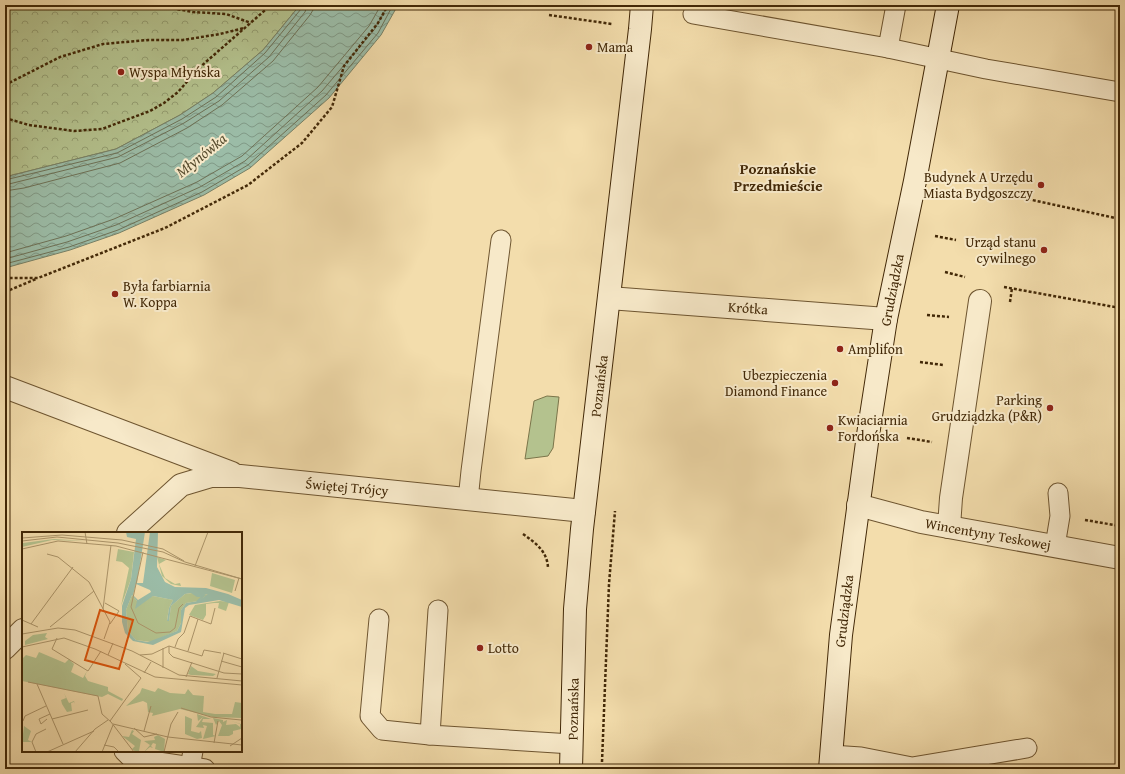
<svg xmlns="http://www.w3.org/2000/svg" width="1125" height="774" font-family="'Gentium Book Plus',serif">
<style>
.green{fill:#b4c28e;stroke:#7b754a}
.park{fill:url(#park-crowns);stroke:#7b754a}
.water{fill:url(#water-waves);stroke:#778167}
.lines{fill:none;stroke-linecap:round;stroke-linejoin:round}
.shore{stroke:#6e7257;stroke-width:1}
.lane-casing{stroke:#6e5530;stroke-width:21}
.street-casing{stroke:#6e5530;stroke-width:24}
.secondary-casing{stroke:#422807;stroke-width:24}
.path{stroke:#422807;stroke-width:2.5;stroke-dasharray:3 2;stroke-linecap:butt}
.lane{stroke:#f7e9c9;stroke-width:19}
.street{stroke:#f7e9c9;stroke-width:22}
.secondary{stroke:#f7e9c9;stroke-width:22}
.poi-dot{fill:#8f2418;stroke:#f7e9c9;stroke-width:1.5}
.labels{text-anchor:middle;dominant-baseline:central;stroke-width:4;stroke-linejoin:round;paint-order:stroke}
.poi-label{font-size:14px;fill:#422807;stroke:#f7e9c9;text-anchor:start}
.street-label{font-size:14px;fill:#422807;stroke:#f7e9c9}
.water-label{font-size:15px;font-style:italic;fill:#584d2f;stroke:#f7e9c9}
.neighbourhood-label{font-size:15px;font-weight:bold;fill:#422807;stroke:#f7e9c9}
.inset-river{fill:none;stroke:#9bbca7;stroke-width:2}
.inset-road{fill:none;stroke:#ac956a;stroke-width:1}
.view{fill:#d7540c;fill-opacity:0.15;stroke:#d7540c;stroke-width:2}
.inset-edge{fill:none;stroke:#422807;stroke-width:2}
</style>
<defs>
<pattern id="park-crowns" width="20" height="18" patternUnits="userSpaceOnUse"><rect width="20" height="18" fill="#b4c28e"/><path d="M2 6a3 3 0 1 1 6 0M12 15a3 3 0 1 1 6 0" fill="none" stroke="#949e72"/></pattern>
<pattern id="water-waves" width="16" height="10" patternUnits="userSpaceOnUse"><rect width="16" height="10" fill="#9bbca7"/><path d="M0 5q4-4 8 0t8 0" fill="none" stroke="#809986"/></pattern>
</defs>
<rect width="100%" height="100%" fill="#f3ddac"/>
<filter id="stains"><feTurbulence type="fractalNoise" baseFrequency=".005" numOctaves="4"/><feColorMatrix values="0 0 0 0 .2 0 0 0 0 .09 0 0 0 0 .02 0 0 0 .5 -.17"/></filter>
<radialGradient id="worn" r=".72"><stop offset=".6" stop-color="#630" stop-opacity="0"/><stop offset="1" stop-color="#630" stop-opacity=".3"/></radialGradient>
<path class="green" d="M547,396l12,1 -6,51 -5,8 -23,3 9,-58z"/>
<path class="park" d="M5,5h295l-37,45 -50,43 -33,22 -64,34 -111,28z"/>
<path class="water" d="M300,5h98l-17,30 -52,63 -79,70 -46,27 -85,38 -49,17 -65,18v-91l111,-28 64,-34 33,-22 50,-43z"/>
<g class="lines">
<g class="shore">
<path d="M5,180l112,-27 65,-34 34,-22 49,-44 36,-44 1,-4"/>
<path d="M5,185l113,-28 66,-34 35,-22 50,-44 36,-45 2,-7"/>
<path d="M5,191l19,-3 96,-25 67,-35 35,-23 51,-44 37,-46 3,-5v-5"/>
<path d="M5,253l61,-17 48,-17 83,-37 45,-26 76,-69 51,-61 12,-21"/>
<path d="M5,259l62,-17 49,-17 84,-38 45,-26 77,-70 52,-61 14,-25"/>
<path d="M5,264l64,-17 49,-17 84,-38 46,-27 78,-70 52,-62 15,-28"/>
</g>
<defs>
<g id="lane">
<path d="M693,14l195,34 8,-43"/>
<path d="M888,48l98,21 134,23"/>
<path d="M468,500l3,-29 30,-231"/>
<path d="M1055,546l5,-30 -2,-23"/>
<path d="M438,610l-8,125 142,9"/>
<path d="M379,619l-9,97 12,14 48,5"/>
<path d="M124,751l7,7 74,11"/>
<path d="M831,755l30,2 51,10 115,-19"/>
<path d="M190,767l3,-16"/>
</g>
<g id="street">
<path d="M609,298l277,21"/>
<path d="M5,387l227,86"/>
<path d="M858,505l63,17 199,36"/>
<path d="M949,527l2,-29 29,-197"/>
<path d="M128,533l53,-48 30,-9h29l344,35"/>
<path d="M5,648l18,-18"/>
</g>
<g id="secondary">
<path d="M571,769l4,-160 7,-80 58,-500 2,-24"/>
<path d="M830,769l11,-134 27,-200 18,-116 29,-138 33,-176"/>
</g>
</defs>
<use href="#lane" class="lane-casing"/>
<use href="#street" class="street-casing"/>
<use href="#secondary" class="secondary-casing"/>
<g class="path">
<path d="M158,5l2,1 33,6 33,2 25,9"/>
<path d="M549,15l63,9"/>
<path d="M5,85l55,-28 43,-13 45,-4h35l37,-6 24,-6"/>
<path d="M5,118l24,7 45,6 28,-2 48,-18 14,-8 14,-11 21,-24 72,-63"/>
<path d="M1023,198l97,21"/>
<path d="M935,236l21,4"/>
<path d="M945,272l20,5"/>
<path d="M5,280l5,-2h28l127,-50 83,-43 54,-42 30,-36 12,-41 34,-43 10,-18"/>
<path d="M1004,287l116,21"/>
<path d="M5,292l31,-13"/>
<path d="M1010,302l2,-14"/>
<path d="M927,315l22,2"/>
<path d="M920,362l23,3"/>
<path d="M907,438l25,4"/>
<path d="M1085,520l35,6"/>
<path d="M523,534c13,9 25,18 25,35"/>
<path d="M602,762l7,-178 6,-73"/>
</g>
<use href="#lane" class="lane"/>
<use href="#street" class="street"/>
<use href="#secondary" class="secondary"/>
</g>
<g class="poi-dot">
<circle cx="589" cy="47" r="4"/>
<circle cx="121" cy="72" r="4"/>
<circle cx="1041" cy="185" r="4"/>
<circle cx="1044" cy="250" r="4"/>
<circle cx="115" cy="294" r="4"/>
<circle cx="840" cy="349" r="4"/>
<circle cx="835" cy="383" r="4"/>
<circle cx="1050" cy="408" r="4"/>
<circle cx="830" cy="428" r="4"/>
<circle cx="480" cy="648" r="4"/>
</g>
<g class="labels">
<g class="poi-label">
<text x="597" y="47">Mama</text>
<text x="129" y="72">Wyspa Młyńska</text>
<text x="1033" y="177" text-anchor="end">Budynek A Urzędu<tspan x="1033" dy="16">Miasta Bydgoszczy</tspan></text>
<text x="1036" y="242" text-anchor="end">Urząd stanu<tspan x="1036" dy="16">cywilnego</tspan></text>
<text x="123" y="286">Była farbiarnia<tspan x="123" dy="16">W. Koppa</tspan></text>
<text x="848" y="349">Amplifon</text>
<text x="827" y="375" text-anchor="end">Ubezpieczenia<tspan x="827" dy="16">Diamond Finance</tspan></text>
<text x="1042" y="400" text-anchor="end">Parking<tspan x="1042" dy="16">Grudziądzka (P&amp;R)</tspan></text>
<text x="838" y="420">Kwiaciarnia<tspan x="838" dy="16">Fordońska</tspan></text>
<text x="488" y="648">Lotto</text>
</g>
<g class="street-label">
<text transform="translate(892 290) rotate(-79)">Grudziądzka</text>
<text transform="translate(748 308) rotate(4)">Krótka</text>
<text transform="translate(599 386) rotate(-83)">Poznańska</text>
<text transform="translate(347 487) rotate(5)">Świętej Trójcy</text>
<text transform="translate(988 534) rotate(10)">Wincentyny Teskowej</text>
<text transform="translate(844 611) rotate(-83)">Grudziądzka</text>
<text transform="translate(573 709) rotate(-89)">Poznańska</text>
</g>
<g class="water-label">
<text transform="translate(201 155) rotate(-39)">Młynówka</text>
</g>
<g class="neighbourhood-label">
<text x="778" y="168">Poznańskie<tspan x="778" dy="17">Przedmieście</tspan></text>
</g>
</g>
<g transform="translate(22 532)">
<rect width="220" height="220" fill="#f3ddac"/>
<path d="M32,7l32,2 -34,-1 -30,7 1,-4zM135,25l9,3 -7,4 6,14 10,6 5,-1 1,3 -10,-2 -9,-8zM25,101l-2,4 3,2 -23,6v-4l8,-6zM169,134l7,5 18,3 -3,2 -22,-1 -3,-1zM42,161l5,10 5,-2 1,3 -1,-2 -3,1 1,8 -5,1 -5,-8 -1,-4 5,-2zM175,182l14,5h-8l-1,3 11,1v12l3,1 -13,3 4,-13 -4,-1 1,3 -8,-1 7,-10 -5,4zM163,184l7,3 -1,12 8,2 2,-2 1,7 -5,1 -12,-5zM191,186l10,2v2l4,-2 -1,5 10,-1 4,3v-3l-9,-3 10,3 1,-4 -1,9 -8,2v3l-4,2h-11l4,-11 -3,-4 -3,4zM2,194l7,5 -3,9 4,2h-10zM110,198l2,1 -2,3 9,6 -2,11 3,1h-6l-4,-3 3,-3 -13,-10 7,1zM136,203l7,4 -1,13 -9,-3 1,-5 -3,-1 -2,3 2,2 -3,-1 -6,5 6,-7 -6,-4 11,-1 -1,-3z" fill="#b4c28e"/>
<path d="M96,17l16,3 -3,27 -10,27 8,-38 -7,-6 -6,-1zM190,41l23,7 -3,13 -22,-7zM170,61l6,3 11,-2 -11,7 -12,2 -5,7v13l-4,8 -26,11 -15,-2 -8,-9 -2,-21 6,-15 5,6 16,-5 20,4 -4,8 -2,12 2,1 2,-15 14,-12zM198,69l9,1 -3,9 -8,-3 1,-5h-5l-8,1v11l-3,5 -14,-5 6,-10zM17,120l26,11 4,-4 5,5 -3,8 12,6 4,-7 -2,5 3,5 20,6v4l15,8 -1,2 -14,-7 -6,3 -80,-16v-22l4,-4 10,3zM120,156l13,4 3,-4 12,5 15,1 3,-5 5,6 11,1 -1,16 12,2h17l3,-12 7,1v15l-29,-1 -33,-8 -28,7 1,-3 -5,-1 -1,-9 -4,-2 -17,5 14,-13z" fill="#b4c28e"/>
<path d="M104,0h19l-8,51h6l7,-51h8l-1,35 8,15 10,5 31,1 22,6 14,6v7l-23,-7 -30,5 -4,3 -4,24 -28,13 -20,-4 -8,-8 -3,-11v-16l9,-27 5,-40 -9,-2zM114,52l14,6 1,2 -13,8 -5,-5zM169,61l6,4 11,-3 -10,7 -12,2 -5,7v13l-4,8 -29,11 -12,-2 -8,-9 -2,-21 6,-15 5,6 -2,8 18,-13 20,4 -4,8 -2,13h2l2,-15 14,-12z" fill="#9bbca7" fill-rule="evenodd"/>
<path class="inset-river" d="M175,70l6,-6h-5"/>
<path class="inset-road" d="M63,0l2,12M0,6l40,-3 60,5 41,9 21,12M0,9l35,-4 61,6 45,9 22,10 57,17M0,17l36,-8 58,5 126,33M121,20l-12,55 7,16 18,10 14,-1 5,-4 4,-20 4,-4M25,22l11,3 31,25 21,40 -6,17M173,34l13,-34M213,59l4,-13M83,71l14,8 -9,13M81,77l8,-64M0,88l16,7M9,92l42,-57M28,95l44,-36M0,102l36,-6 17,2 57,21 47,24 63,6M35,106l-5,11 36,22 13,-20M147,114v7l4,4 51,16 18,1M0,115l42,-9 31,11 60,28 87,8M153,115l3,-8 6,-6 6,-17 21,8 4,-16M141,116v20M166,119l10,-32M201,121l19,6M86,123l5,-12M118,123l12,-1 17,-8 33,10 2,-6 17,3M199,129l21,6M122,141l7,-11M164,145l6,-15M195,146l7,-25M6,150l70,14 4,18 9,8 23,30M15,152l26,60M159,176l30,9 30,3M25,187l-6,5 -2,-5 11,-5M30,187l36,-9M1,189l2,-5 21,-10M88,189l31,-43 -16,-14M91,192l55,13 74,8M112,196l10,9 13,-3M122,199l7,-25M192,211l4,-22M82,213l10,2 5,5M208,214l12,-8M14,220l-4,-10 4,-8 10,-5M25,220l47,-21M53,220l20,-23 13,-9M80,220l11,-27M142,220l7,-28 7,-12"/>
<path class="view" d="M78,78l33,10 -14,49 -34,-9z"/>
<rect width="220" height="220" class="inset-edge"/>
</g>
<rect width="1125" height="774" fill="none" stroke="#f3ddac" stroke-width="20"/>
<rect x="6" y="6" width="1113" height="762" fill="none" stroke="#422807" stroke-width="2"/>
<rect x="10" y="10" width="1105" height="754" fill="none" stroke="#422807"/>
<rect width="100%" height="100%" filter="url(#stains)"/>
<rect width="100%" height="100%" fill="url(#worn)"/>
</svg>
